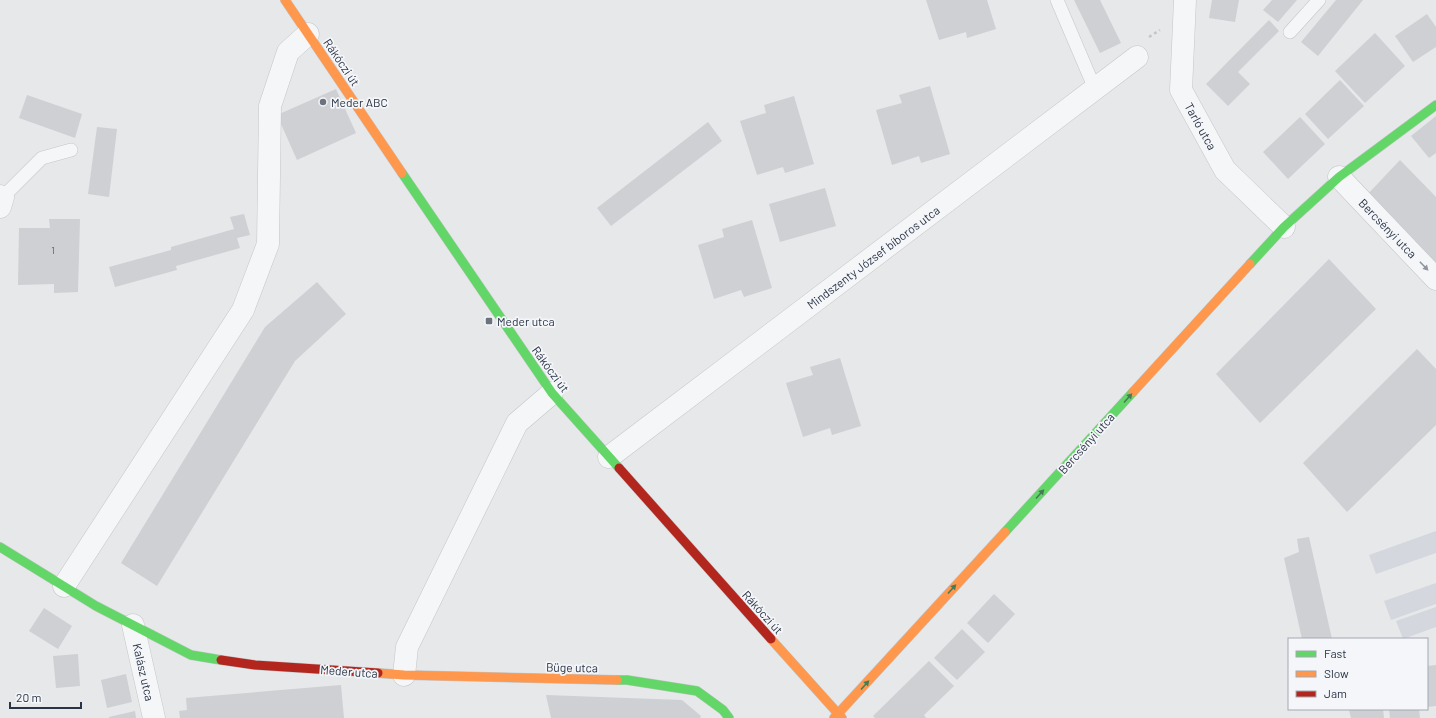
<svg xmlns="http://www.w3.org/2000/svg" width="1436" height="718" font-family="Barlow,sans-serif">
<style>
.built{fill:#d4d7dd}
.building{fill:#ced0d3}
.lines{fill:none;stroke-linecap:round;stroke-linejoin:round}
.lane-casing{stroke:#c4c6c8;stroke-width:14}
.street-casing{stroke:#c4c6c8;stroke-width:23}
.fast-casing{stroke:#c4c6c8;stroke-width:10}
.slow-casing{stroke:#c4c6c8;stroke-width:10}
.jam-casing{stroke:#c4c6c8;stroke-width:10}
.path{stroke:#c5c6ca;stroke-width:2.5;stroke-dasharray:3 3;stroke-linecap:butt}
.lane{stroke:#f5f6f7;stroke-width:13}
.street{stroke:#f5f6f7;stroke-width:22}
.fast{stroke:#63d668;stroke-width:9}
.slow{stroke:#ff974d;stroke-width:9}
.jam{stroke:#b3261e;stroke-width:9}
.oneway{fill:#90959e}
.oneway2{fill:#447d55}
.poi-dot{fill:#6c737f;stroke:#f4f6f9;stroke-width:1.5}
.labels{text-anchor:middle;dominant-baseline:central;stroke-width:3.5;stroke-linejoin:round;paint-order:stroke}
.number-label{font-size:10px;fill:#545c69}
.street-label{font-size:12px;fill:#2b3445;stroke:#f4f6f9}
.poi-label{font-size:12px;fill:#2b3445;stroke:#f4f6f9;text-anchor:start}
</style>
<rect width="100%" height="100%" fill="#e6e8ea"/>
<g class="built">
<path d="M1436,531v22l-60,21 -7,-19z"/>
<path d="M1436,583v21l-45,16 -7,-19z"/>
<path d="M1436,607v20l-33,12 -7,-18z"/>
</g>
<g class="building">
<path d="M926,0h61l9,29 -29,9 -1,-6 -27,8z"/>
<path d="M1074,0h26l21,43 -21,10z"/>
<path d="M1212,0h27l-4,22 -26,-4z"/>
<path d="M1272,0h25l-19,22 -15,-12z"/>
<path d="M1336,0h27l-45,56 -17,-14z"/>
<path d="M1427,14l9,13v20l-23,15 -18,-26z"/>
<path d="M1269,20l10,11 -41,41 12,12 -22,22 -22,-22z"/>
<path d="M1375,33l30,33 -40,37 -30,-32z"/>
<path d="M1340,80l24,26 -36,33 -23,-25z"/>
<path d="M930,86l20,68 -29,9 -2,-7 -27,9 -16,-55 26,-7 -3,-8z"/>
<path d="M336,89l20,44 -59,27 -20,-45z"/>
<path d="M27,95l55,19 -7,24 -56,-20z"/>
<path d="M794,96l20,68 -29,9 -2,-6 -26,8 -17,-54 26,-8 -2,-8z"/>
<path d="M1436,116v37l-7,5 -18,-22z"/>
<path d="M1300,117l25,27 -37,35 -25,-27z"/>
<path d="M708,122l14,19 -111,85 -14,-18z"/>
<path d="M97,127l20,2 -8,68 -21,-3z"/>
<path d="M1400,160l36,37v69l-69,-71z"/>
<path d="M825,188l11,38 -56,16 -11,-38z"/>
<path d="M244,214l6,21 -13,3 3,10 -64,18 1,4 -62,17 -6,-20 62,-17v-3l63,-18 -4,-12z"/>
<path d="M49,219h31l-2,73 -24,1v-9l-36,1 1,-57h31z"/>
<path d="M752,220l20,68 -28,9 -3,-7 -27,9 -16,-54 26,-8 -2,-8z"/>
<path d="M1329,259l47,50 -116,114 -44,-49z"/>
<path d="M317,282l29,32 -51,47 -138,225 -36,-23 144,-236z"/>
<path d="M1417,349l19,20v56l-89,87 -44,-49z"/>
<path d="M840,358l21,68 -29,9 -2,-7 -27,9 -17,-54 27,-8 -3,-8z"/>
<path d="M1309,537l23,102h-30l-18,-81 15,-6 -2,-13z"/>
<path d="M994,594l21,20 -27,29 -21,-20z"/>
<path d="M44,608l28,18 -14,23 -29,-18z"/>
<path d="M962,629l23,23 -28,28 -23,-22z"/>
<path d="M78,654l2,32 -24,2 -3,-32z"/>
<path d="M929,661l25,25 -30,29 2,3h-51l-2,-2z"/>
<path d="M1436,665v41l-9,1v-41z"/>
<path d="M126,674l6,28 -25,6 -6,-28z"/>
<path d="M341,685l3,33h-164l-1,-7 8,-1 -1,-12z"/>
<path d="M546,695l136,5 19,16 -1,2h-149z"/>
<path d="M1359,709h24l1,9h-33l-2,-8z"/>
<path d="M1389,709h30l1,9h-30z"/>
<path d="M135,711l1,7h-27v-1z"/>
</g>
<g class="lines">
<defs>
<g id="lane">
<path d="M1057,0l38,89"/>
<path d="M1290,32l29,-32"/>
<path d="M3,197l39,-39 29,-8"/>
</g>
<g id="street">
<path d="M1185,0l-4,90 44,80 59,57"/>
<path d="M1339,177l97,102"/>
<path d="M0,196l3,1 -3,10"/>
<path d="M609,457l528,-400"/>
<path d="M64,586l179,-276 25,-66 2,-138 18,-54 20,-18"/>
<path d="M133,625l21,93"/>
<path d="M404,675l3,-28 110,-224 35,-30"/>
</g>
<g id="fast">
<path d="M402,173l150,220 67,75"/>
<path d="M1250,264l34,-37 55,-50 97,-72"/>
<path d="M1005,532l128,-140"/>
<path d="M0,547l96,59 95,49 30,5"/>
<path d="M617,680h10l70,11 26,19 6,8"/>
</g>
<g id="slow">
<path d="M285,0l117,173"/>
<path d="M1133,392l117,-128"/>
<path d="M771,639l71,79"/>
<path d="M378,673l26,2 213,5"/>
<path d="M834,718l171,-186"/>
</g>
<g id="jam">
<path d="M619,468l152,171"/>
<path d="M221,660l34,5 123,8"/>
</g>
</defs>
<use href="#lane" class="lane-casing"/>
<use href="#street" class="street-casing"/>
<use href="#fast" class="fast-casing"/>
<use href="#slow" class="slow-casing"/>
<use href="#jam" class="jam-casing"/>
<path class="path" d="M1149,37l11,-7"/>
<use href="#lane" class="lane"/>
<use href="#street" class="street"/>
<use href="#fast" class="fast"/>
<use href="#slow" class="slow"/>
<use href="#jam" class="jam"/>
</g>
<defs><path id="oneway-solid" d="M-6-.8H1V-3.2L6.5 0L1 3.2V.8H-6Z"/></defs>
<use class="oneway" href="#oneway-solid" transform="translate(1424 266) rotate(46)"/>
<g class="oneway2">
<use href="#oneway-solid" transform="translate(1128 398) rotate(-48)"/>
<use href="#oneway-solid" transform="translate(1040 494) rotate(-48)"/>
<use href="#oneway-solid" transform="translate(952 589) rotate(-48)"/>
<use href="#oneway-solid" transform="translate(865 685) rotate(-48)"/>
</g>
<g class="poi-dot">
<circle cx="323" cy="102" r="4"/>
<rect x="485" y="317" width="8" height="8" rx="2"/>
</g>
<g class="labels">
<g class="number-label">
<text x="53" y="250">1</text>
</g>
<g class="street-label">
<text transform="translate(342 62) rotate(56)">Rákóczi út</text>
<text transform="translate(1201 126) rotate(61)">Tarló utca</text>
<text transform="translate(1388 228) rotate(46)">Bercsényi utca</text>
<text transform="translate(873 257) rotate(-37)">Mindszenty József bíboros utca</text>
<text transform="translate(551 369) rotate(54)">Rákóczi út</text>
<text transform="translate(1086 443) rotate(-48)">Bercsényi utca</text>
<text transform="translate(763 612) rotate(48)">Rákóczi út</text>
<text transform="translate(572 667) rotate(1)">Büge utca</text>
<text transform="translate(349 671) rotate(4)">Meder utca</text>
<text transform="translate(144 672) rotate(77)">Kalász utca</text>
</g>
<g class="poi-label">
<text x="331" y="102">Meder ABC</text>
<text x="497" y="321">Meder utca</text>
</g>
</g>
<rect x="1288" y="638" width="140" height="72" fill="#f4f6f9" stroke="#a4a8b1"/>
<rect x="1296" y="651" width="20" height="6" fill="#63d668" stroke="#a4a8b1"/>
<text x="1324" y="658" font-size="12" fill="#2b3445">Fast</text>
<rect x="1296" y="671" width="20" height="6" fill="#ff974d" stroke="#a4a8b1"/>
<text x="1324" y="678" font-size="12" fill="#2b3445">Slow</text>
<rect x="1296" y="691" width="20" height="6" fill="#b3261e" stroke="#a4a8b1"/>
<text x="1324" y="698" font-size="12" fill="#2b3445">Jam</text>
<path d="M10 702v6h71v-6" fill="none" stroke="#2b3445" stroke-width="2"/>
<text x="16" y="702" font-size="12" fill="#2b3445" stroke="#f4f6f9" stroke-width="3" paint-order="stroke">20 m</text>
</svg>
